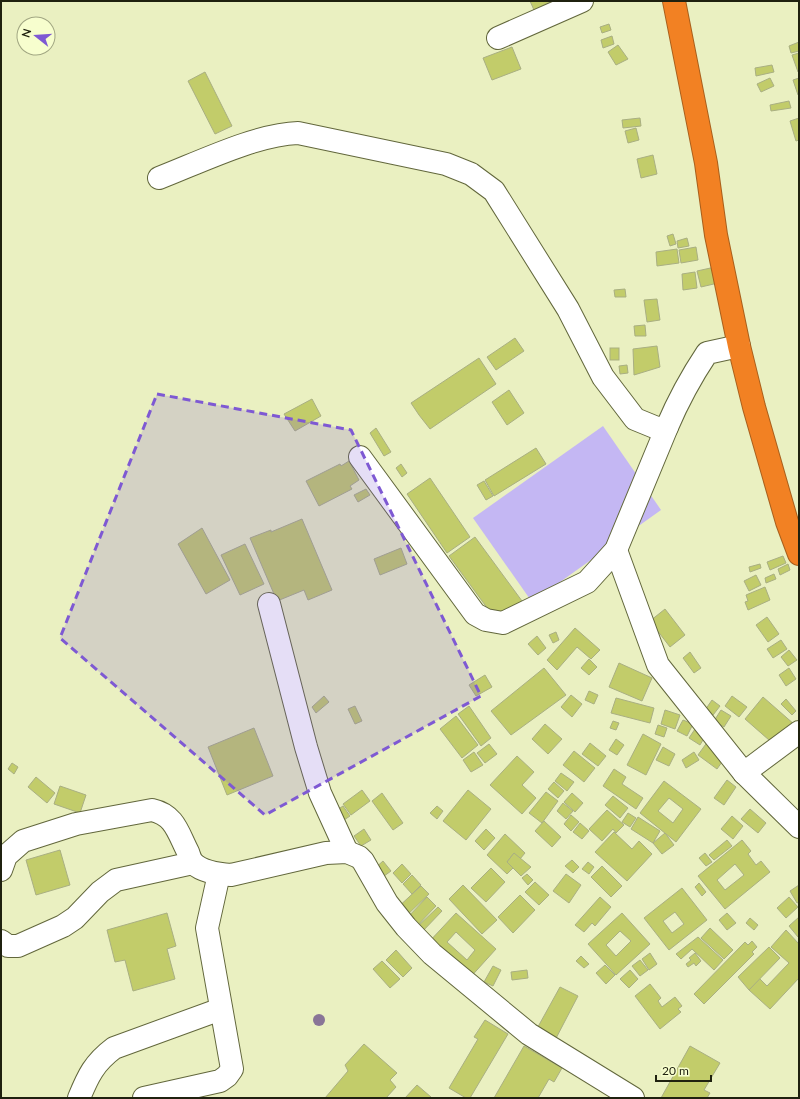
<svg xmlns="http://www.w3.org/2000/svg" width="800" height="1099" font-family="Lato,sans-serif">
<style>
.green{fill:#c4b7f3}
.building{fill:#c2cc6a;stroke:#a9af82;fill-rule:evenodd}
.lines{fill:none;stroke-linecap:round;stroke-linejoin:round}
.minor-casing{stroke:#62673c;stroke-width:24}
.highway-casing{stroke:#a85f1c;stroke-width:24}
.minor{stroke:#fff;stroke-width:22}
.highway{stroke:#f28123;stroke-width:22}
.tree{fill:#897597}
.marked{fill:#7e59d3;fill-opacity:0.2;stroke:#7e59d3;stroke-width:3;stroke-dasharray:8 5;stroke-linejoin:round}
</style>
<rect width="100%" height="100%" fill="#eaf0c1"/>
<path class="green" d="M603,426l58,84 -129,92 -59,-84z"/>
<g class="building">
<path d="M530,1h22l-18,9z"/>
<path d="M609,24l2,6 -9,3 -2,-6z"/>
<path d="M612,36l2,8 -11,4 -2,-8z"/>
<path d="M799,42v9l-8,2 -2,-7z"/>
<path d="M618,45l10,14 -12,6 -8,-13z"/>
<path d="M512,47l9,22 -29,11 -9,-22z"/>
<path d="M799,53v19h-1l-6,-17z"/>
<path d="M772,65l2,7 -18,4 -1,-8z"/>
<path d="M205,72l27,54 -17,8 -27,-53z"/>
<path d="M770,78l4,8 -13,6 -4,-8z"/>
<path d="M799,78v17h-1l-5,-15z"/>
<path d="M789,101l2,7 -20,3 -1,-6z"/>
<path d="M640,118l1,8 -18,2 -1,-8z"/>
<path d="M799,118v22l-3,1 -6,-20z"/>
<path d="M636,128l3,12 -11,3 -3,-12z"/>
<path d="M653,155l4,19 -16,4 -4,-19z"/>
<path d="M673,234l3,10 -6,2 -3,-10z"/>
<path d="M687,238l2,8 -11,2 -1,-7z"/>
<path d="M696,247l2,13 -17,3 -2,-13z"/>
<path d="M677,249l2,14 -22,3 -1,-14z"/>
<path d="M715,267l3,16 -17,4 -4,-16z"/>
<path d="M695,272l2,16 -14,2 -1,-16z"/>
<path d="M625,289l1,8h-11l-1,-7z"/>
<path d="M657,299l3,21 -13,2 -3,-22z"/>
<path d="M645,325l1,11h-11l-1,-10z"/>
<path d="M515,338l9,13 -28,19 -9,-13z"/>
<path d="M657,346l3,21 -26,8 -1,-26z"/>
<rect x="610" y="348" width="9" height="12"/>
<path d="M479,358l17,26 -66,45 -11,-14 -8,-12z"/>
<path d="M627,365l1,8 -8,1 -1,-8z"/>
<path d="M509,390l15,23 -17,12 -15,-23z"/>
<path d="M312,399l9,17 -26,15 -11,-17z"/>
<path d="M376,428l15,24 -7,4 -14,-23z"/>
<path d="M536,448l10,16 -52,32 -9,-16z"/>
<path d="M349,461l10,19 -9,6 2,3 -33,17 -13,-25 34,-17 1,2z"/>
<path d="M401,464l6,9 -5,4 -6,-9z"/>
<path d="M430,478l40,59 -23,16 -40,-59z"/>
<path d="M484,481l9,15 -7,4 -9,-15z"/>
<path d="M366,489l4,6 -12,7 -4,-7z"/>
<path d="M302,519l30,71 -24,10 -4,-10 -27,11 -27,-63 21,-8v2z"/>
<path d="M202,528l28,52 -24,14 -28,-50z"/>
<path d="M475,537l47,64 -26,19 -47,-64z"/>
<path d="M245,544l19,40 -24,11 -19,-40z"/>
<path d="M401,548l6,16 -27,11 -6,-16z"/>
<path d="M783,556l3,7 -16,7 -3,-8z"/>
<path d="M760,564l1,4 -11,4 -1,-5z"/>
<path d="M788,564l2,6 -10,5 -2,-6z"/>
<path d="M774,574l2,5 -10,4 -1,-5z"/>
<path d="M756,575l5,10 -12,6 -5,-10z"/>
<path d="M765,587l5,13 -22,10 -3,-8 3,-1 -2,-6z"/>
<path d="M665,609l20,26 -15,12 -20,-26z"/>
<path d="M767,617l12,17 -11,8 -12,-17z"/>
<path d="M575,628l25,22 -9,9 -14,-12 -20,23 -10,-10z"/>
<path d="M556,632l3,8 -6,3 -4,-8z"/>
<path d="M537,636l9,12 -8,7 -10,-11z"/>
<path d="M781,640l6,9 -14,9 -6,-9z"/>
<path d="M789,650l8,10 -9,6 -7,-9z"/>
<path d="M690,652l11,16 -7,5 -11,-15z"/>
<path d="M589,659l8,8 -8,8 -8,-7z"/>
<path d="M619,663l33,15 -10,23 -33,-14z"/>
<path d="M544,668l22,27 -55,40 -20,-24z"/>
<path d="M789,668l7,11 -10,7 -7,-11z"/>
<path d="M485,675l7,12 -16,9 -7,-11z"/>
<path d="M589,691l9,4 -4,9 -9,-4z"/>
<path d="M571,695l11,9 -10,13 -11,-10z"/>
<path d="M324,696l5,6 -13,11 -4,-6z"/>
<path d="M732,696l15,11 -8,10 -14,-11z"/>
<path d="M763,697l32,28 -18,22 -32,-28z"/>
<path d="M616,698l38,10 -4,15 -39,-10z"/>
<path d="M786,699l10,12 -4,4 -11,-11z"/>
<path d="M712,700l8,6 -10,13 -7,-6z"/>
<path d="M355,706l7,15 -7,3 -7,-15z"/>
<path d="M469,706l22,32 -10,8 -23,-32z"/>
<path d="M665,710l15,5 -5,14 -14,-5z"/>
<path d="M721,710l10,6 -7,11 -10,-6z"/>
<path d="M456,716l22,29 -16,13 -22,-29z"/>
<path d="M683,720l10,4 -6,12 -10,-5z"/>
<path d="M613,721l6,2 -3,7 -6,-2z"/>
<path d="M545,724l17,15 -14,15 -16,-15z"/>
<path d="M658,725l9,3 -3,9 -9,-3z"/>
<path d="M697,726l10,7 -7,12 -11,-7z"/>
<path d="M254,728l19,48 -46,19 -19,-48z"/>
<path d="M643,734l18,10 -15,31 -19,-10z"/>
<path d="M616,739l8,6 -7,10 -8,-5z"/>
<path d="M708,741l19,14 -10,14 -19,-14z"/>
<path d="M590,743l16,13 -8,10 -16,-12z"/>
<path d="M489,744l8,10 -12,9 -8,-10z"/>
<path d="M663,747l12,7 -6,12 -13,-6z"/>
<path d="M574,751l21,17 -11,14 -21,-17z"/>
<path d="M474,752l9,13 -12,7 -8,-12z"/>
<path d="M694,752l5,8 -13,8 -4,-8z"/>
<path d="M517,756l17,16 -12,13 14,13 -14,16 -32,-29z"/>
<path d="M12,763l6,4 -4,7 -6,-5z"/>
<path d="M614,769l12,8 -4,7 21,14 -7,11 -33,-23z"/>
<path d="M561,773l13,9 -7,9 -12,-10z"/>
<path d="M36,777l19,16 -8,10 -19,-16z"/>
<path d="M727,780l9,7 -12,18 -10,-7z"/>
<path d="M664,781l37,28 -25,33 -36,-29zM669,798l14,11 -10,14 -15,-12z"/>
<path d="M554,782l10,9 -6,7 -10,-9z"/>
<path d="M60,786l26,9 -6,18 -26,-9z"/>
<path d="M362,790l8,11 -19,14 -8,-11z"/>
<path d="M468,790l23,19 -25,31 -23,-19z"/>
<path d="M546,792l12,9 -16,22 -13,-10z"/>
<path d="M382,793l21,30 -10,7 -21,-29z"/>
<path d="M572,793l11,10 -8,9 -11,-10z"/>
<path d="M613,796l15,12 -8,10 -15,-13z"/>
<path d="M563,803l10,8 -7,8 -9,-8z"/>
<path d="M343,806l7,10 -9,6 -7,-10z"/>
<path d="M437,806l6,5 -6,8 -7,-6z"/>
<path d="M750,809l16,14 -8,10 -17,-14z"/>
<path d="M607,810l17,15 -8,8 -3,-4 -11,12 -13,-12z"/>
<path d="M628,813l8,5 -6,9 -8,-5z"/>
<path d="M571,815l8,7 -8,9 -7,-7z"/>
<path d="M732,816l11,10 -10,13 -12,-10z"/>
<path d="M638,817l22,14 -7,12 -22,-14z"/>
<path d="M544,821l17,16 -9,10 -17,-16z"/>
<path d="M580,823l9,8 -7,8 -9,-7z"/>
<path d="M364,829l7,11 -10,6 -7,-10z"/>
<path d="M486,829l9,9 -11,12 -9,-9z"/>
<path d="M614,832l18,17 7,-8 13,13 -25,27 -32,-29z"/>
<path d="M665,833l9,12 -12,9 -9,-11z"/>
<path d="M505,834l20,19 -5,6 -6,-6 -7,9 6,6 -6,6 -20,-19z"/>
<path d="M727,840l5,6 -18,14 -5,-5z"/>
<path d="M742,840l9,11 -3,3 8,11 5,-4 9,11 -45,37 -27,-33zM735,864l9,11 -19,15 -8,-10z"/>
<path d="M60,850l10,35 -34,10 -10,-35z"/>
<path d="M514,853l17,14 -10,9 -14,-14z"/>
<path d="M705,853l7,9 -6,4 -7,-8z"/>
<path d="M572,860l7,7 -6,6 -8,-7z"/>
<path d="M383,861l8,10 -11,8 -7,-9z"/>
<path d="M588,862l6,5 -5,7 -7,-5z"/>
<path d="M402,864l9,10 -9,9 -9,-10z"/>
<path d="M602,866l20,20 -11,11 -20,-20z"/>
<path d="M491,868l14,14 -19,20 -15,-14z"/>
<path d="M527,874l6,6 -5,5 -6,-7z"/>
<path d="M566,874l15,11 -12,18 -16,-12z"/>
<path d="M412,875l9,10 -9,9 -9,-10z"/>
<path d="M535,882l14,13 -10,10 -14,-13z"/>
<path d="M699,883l7,9 -4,4 -7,-9z"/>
<path d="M463,885l34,35 -15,14 -33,-35z"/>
<path d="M799,885v17l-2,1 -7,-12z"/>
<path d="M421,886l8,8 -25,24 -8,-9z"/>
<path d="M682,888l25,32 -38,30 -25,-32zM675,912l9,12 -12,9 -9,-12z"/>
<path d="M520,895l15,15 -22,23 -15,-16z"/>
<path d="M427,897l9,9 -21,22 -9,-9z"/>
<path d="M600,897l11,10 -16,19 -3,-3 -8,9 -9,-7z"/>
<path d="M789,897l9,10 -12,11 -9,-10z"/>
<path d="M438,907l4,4 -21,22 -5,-5z"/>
<path d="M167,913l9,33 -9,3 8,30 -42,12 -8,-31 -10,2 -8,-32z"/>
<path d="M456,913l40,36 -29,32 -40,-37zM456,932l19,18 -8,10 -20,-18z"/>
<path d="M622,913l28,31 -34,31 -28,-31zM620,931l11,10 -15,15 -10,-11z"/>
<path d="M727,913l9,10 -9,7 -8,-10z"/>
<path d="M799,917v20h-1l-9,-11z"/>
<path d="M750,918l8,7 -4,5 -8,-7z"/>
<path d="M710,928l23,22 -9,9 -23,-21z"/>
<path d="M786,930l13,14v34l-29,31 -21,-19 10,-12 8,8 22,-23 -18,-16z"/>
<path d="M698,937l25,23 -9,10 -22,-21 -11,10 -5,-5z"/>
<path d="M752,941l5,6 -5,5 2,2 -50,50 -10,-10 51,-52 3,3z"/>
<path d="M769,947l11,11 -31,32 -11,-13z"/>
<path d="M396,950l16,18 -9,9 -17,-17z"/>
<path d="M650,953l7,11 -8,6 -7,-11z"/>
<path d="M695,953l6,8 -5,5 -2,-3 -6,4 -2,-3 5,-4 -2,-2z"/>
<path d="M581,956l8,8 -5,4 -8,-7z"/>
<path d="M640,960l8,10 -8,6 -8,-10z"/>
<path d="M382,961l18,18 -10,9 -17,-19z"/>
<path d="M605,965l10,10 -9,9 -10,-11z"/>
<path d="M493,966l8,4 -8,16 -9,-4z"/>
<path d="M527,970l1,8 -16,2 -1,-8z"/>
<path d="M630,970l8,9 -9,9 -9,-9z"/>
<path d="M650,984l11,14 -3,3 4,6 13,-10 7,9 -4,3 3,3 -21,17 -25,-33z"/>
<path d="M560,987l18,9 -25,48 -19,-10z"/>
<path d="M485,1020l23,14 -38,64h-4l-17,-10 29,-49 -4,-2z"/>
<path d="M364,1044l33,29 -7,7 6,7 -10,11h-61l23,-27 -3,-6z"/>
<path d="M524,1046l38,22 -8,14 -5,-3 -11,19h-44z"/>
<path d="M690,1046l30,17 -16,27 6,3 -3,5h-46z"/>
<path d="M417,1085l14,12 -2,1h-24z"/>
</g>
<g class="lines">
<defs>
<g id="minor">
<path d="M498,38l84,-37"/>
<path d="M159,178c39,-15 98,-44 139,-45l148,31 25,10 23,17 74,118 35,68 32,42 22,9 10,-1c11,-26 24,-50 40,-74l32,-7"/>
<path d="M360,457l115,157 11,6 17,3 84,-41 29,-32 51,-123"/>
<path d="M616,550l42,115 86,108 55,54"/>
<path d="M269,604l37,143 14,46 27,59"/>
<path d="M744,773l55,-41"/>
<path d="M1,870l5,-14 17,-15 53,-17 76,-14c23,5 26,23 36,42 1,3 3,9 5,11 9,9 26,11 38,12l95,-22 21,-1 12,5 4,4 24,42 19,24 26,27 97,80 104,64"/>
<path d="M1,941l7,5h10l45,-20 12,-8 25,-26 16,-12 77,-17"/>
<path d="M79,1098c9,-22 15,-35 35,-50l107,-39"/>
<path d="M144,1098l76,-17 7,-5 5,-7 -25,-141 12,-54"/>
</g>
<path id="highway" d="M674,1l32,162 10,72 23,111 15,61 33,115 12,32"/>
</defs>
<use href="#minor" class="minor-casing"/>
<use href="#highway" class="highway-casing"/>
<use href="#minor" class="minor"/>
<use href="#highway" class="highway"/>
</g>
<circle class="tree" cx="319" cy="1020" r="6"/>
<path class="marked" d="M157,394l194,36 130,266 -216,119 -205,-177z"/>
<rect width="800" height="1099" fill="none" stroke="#1f210f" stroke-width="4"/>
<g transform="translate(36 36) rotate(287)"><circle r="19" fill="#f7fece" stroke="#a1a682"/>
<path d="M0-3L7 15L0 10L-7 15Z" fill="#7e59d3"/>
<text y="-6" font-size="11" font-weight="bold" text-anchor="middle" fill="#1f210f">N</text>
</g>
<path d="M656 1075v6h55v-6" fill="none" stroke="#1f210f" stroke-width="2"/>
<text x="662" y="1075" font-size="12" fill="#1f210f" stroke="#f7fece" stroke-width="3" paint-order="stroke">20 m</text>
</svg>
